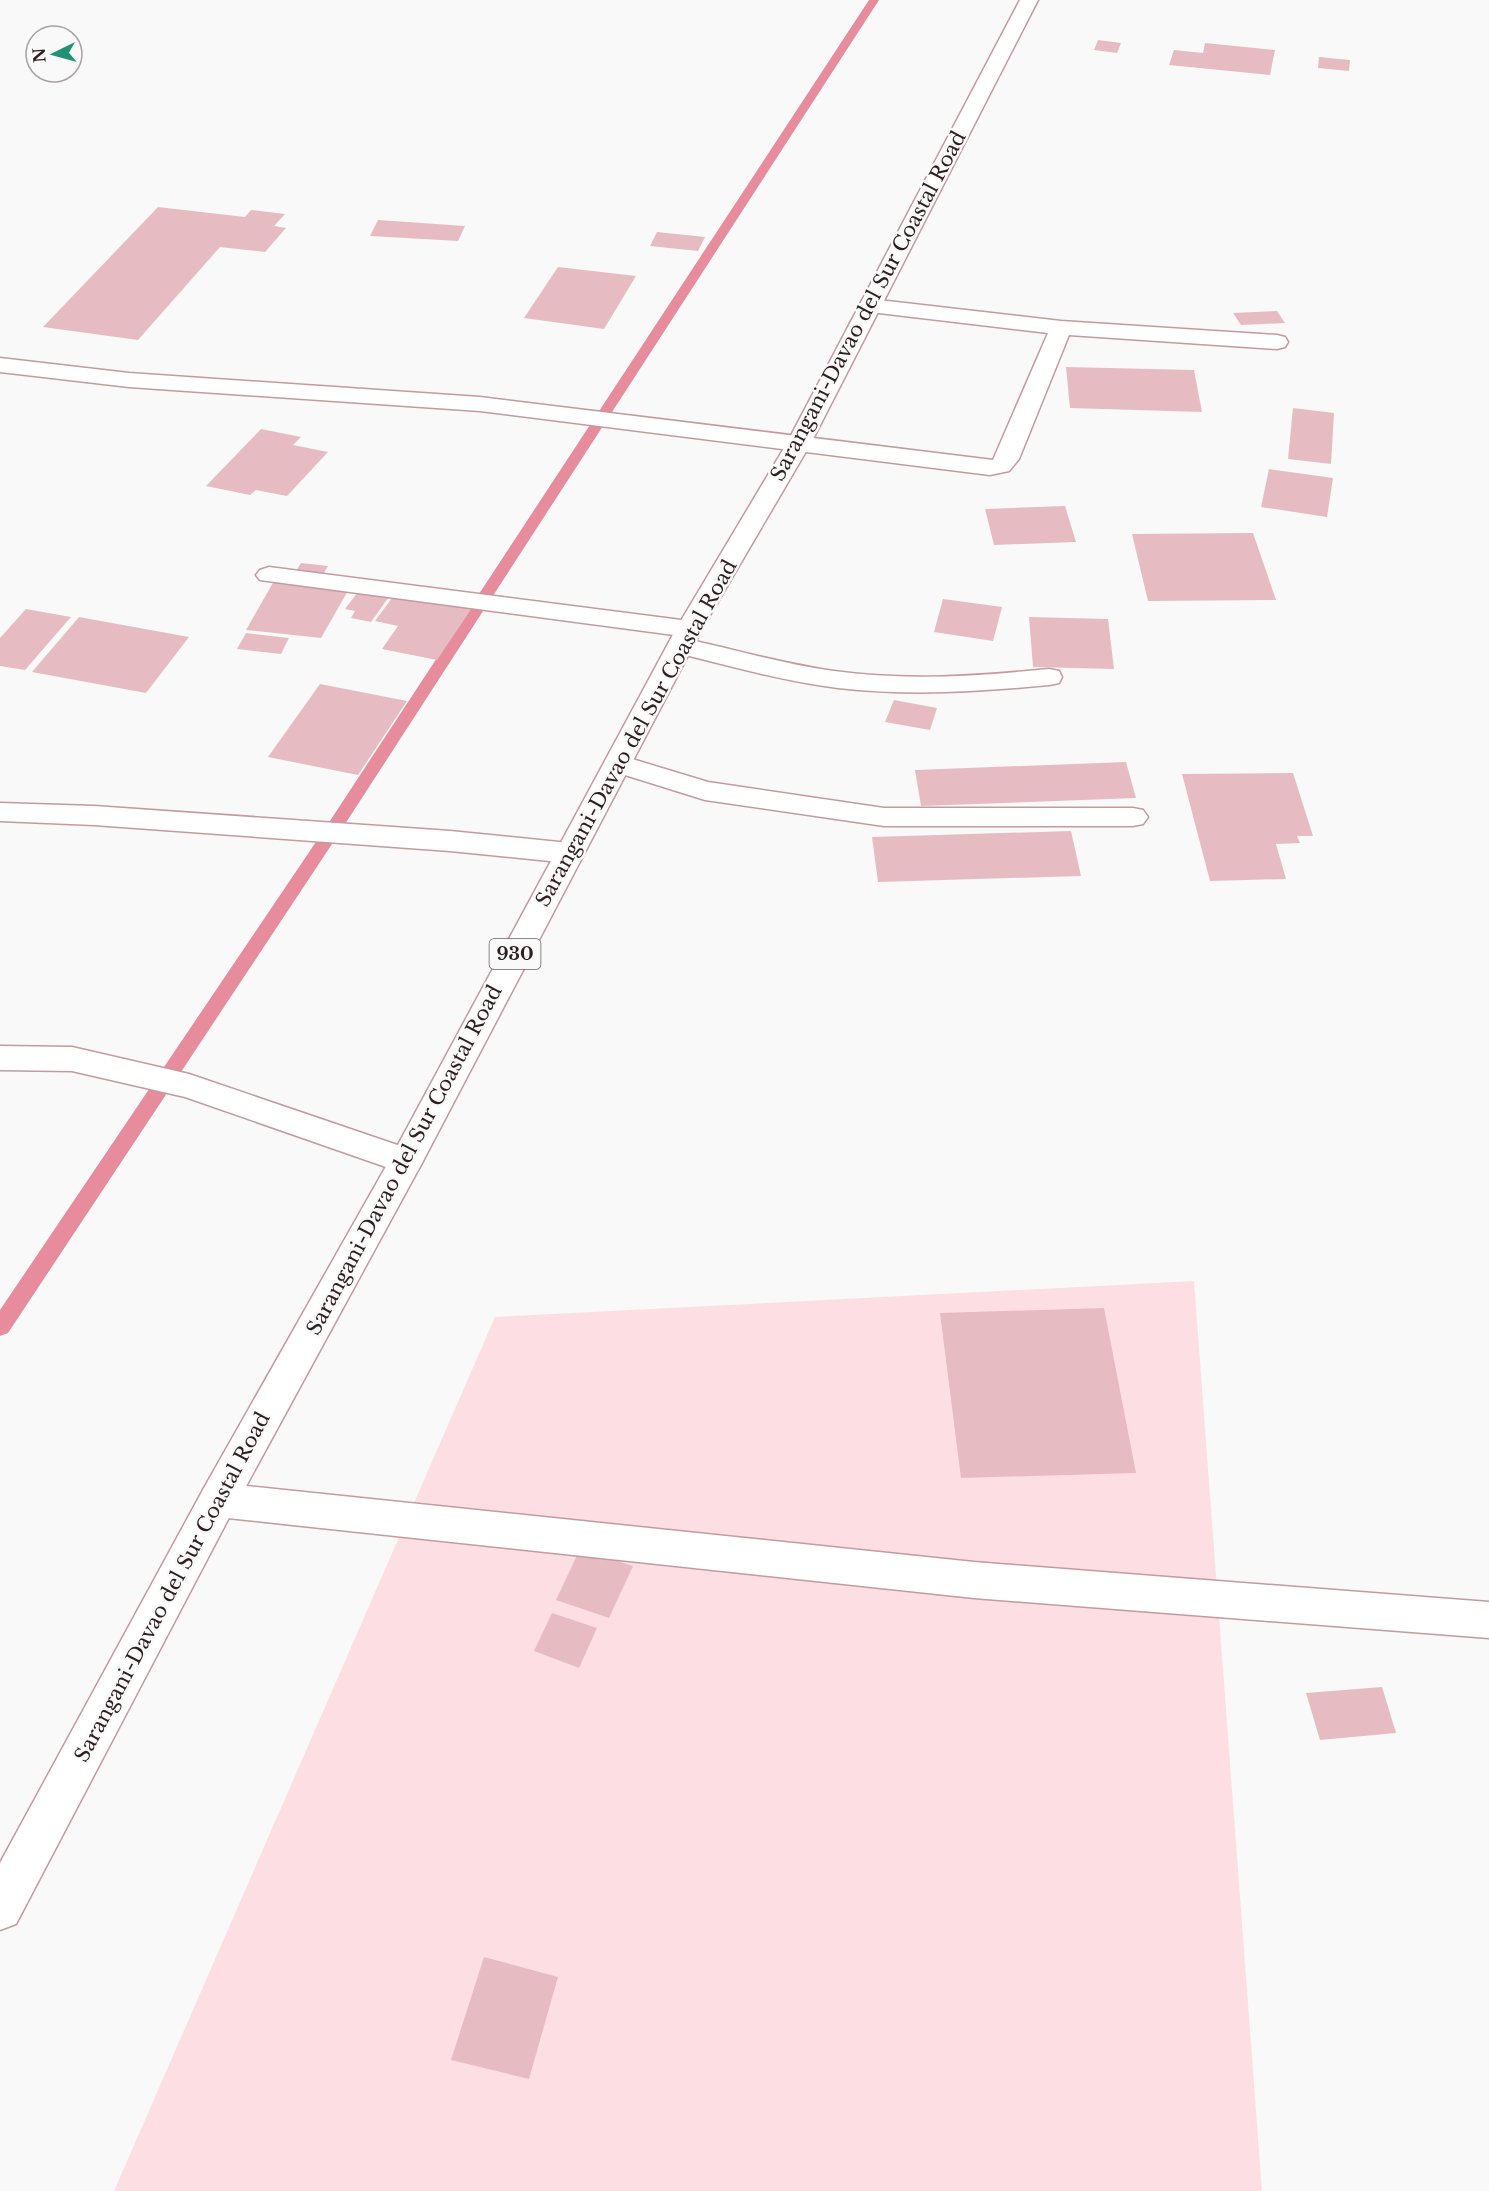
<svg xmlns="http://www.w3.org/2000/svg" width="1489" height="2191" font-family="'Libre Baskerville',serif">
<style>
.green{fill:#fddfe3}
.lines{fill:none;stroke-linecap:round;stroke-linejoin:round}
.stream{fill:#e68c9d;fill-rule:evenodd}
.building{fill:#e6bcc2}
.minor-casing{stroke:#c39aa0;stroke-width:3}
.major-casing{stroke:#c39aa0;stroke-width:3}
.minor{fill:#fff;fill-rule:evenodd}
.major{fill:#fff;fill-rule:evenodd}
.labels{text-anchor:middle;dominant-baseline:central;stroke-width:5;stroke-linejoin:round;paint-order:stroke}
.shield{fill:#f9f9f9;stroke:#6a6061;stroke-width:1.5}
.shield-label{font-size:18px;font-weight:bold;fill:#2d1e20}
.street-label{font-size:20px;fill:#2d1e20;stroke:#f9f9f9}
</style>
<rect width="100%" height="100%" fill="#f9f9f9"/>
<path class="green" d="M1194,1281l68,910h-1148l381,-874z"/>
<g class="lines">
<path class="stream" d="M869,0h10l-543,838 -328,495 -8,3v-26l324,-480z"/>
</g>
<g class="building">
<path d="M1098,40l23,3 -4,10 -23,-3z"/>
<path d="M1205,43l70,7 -5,25 -101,-10 5,-15 29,3z"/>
<path d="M1319,57l31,3 -1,11 -31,-3z"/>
<path d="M158,207l87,10 6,-7 34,4 -11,12 12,2 -21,24 -45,-5 -82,93 -95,-13z"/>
<path d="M378,220l87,6 -7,15 -88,-5z"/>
<path d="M657,232l48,5 -7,14 -48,-5z"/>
<path d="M558,267l78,9 -32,53 -80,-11z"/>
<path d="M1277,311l8,12 -44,2 -8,-12z"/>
<path d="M1066,367l128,3 8,42 -132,-4z"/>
<path d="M1293,408l41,5 -3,51 -43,-5z"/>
<path d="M261,429l40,8 -8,8 35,7 -41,44 -31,-6 -6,5 -44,-9z"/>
<path d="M1269,469l64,9 -6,39 -66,-10z"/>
<path d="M1065,506l11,36 -82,3 -9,-36z"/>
<path d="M1253,533l23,67 -128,1 -16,-67z"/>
<path d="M301,563l27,3 -8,13 -27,-3z"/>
<path d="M274,581l75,8 -28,49 -75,-8z"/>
<path d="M361,588l30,6 -20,28 -20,-4 4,-7 -10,-2z"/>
<path d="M395,594l77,14 -35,52 -55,-11 16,-23 -23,-5z"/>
<path d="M943,599l59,8 -9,34 -59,-9z"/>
<path d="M26,609l45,8 -46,53 -25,-4v-28z"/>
<path d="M79,617l110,20 -43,56 -114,-21z"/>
<path d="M1029,617l79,2 6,50 -81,-2z"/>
<path d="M246,633l43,5 -8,16 -44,-5z"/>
<path d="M320,684l87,17 -49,74 -90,-18z"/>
<path d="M894,700l43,8 -7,22 -45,-8z"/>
<path d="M1126,762l10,36 -215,8 -6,-36z"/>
<path d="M1293,773l20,63h-16l3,7 -24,1 10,35 -76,2 -28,-107z"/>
<path d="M1071,831l10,45 -203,6 -6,-45z"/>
<path d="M1104,1308l32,165 -175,5 -21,-165z"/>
<path d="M580,1549l53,17 -24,52 -53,-18z"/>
<path d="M552,1613l45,15 -18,40 -45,-17z"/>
<path d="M1382,1687l14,46 -76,7 -14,-47z"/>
<path d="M484,1957l74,20 -29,102 -78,-19z"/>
</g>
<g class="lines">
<defs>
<g id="minor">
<path d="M870,299l191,22 216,14 8,2 3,5 -3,5 -8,2 -208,-14 -50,124 -10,12 -19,4 -510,-64 -351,-24 -129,-15v-14l129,15 351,24 513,63 55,-127 -186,-22 -3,-5 3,-5z"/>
<path d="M269,567l420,54 9,2 4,6 -4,6 -9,2 -429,-57 -4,-5 4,-5z"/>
<path d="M682,638c51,11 101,26 152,33 71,10 144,5 215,-2l10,2 3,6 -3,6 -10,2c-70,7 -140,11 -211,3 -56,-7 -111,-23 -165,-36l-4,-6 4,-6z"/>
<path d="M619,755l89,27 176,26h249l10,2 5,7 -5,7 -10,2h-249l-179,-26 -96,-30 -4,-6 4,-6z"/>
<path d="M0,803l94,3 356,25 119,12 10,3 5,7 -5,7 -10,3 -119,-12 -356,-26 -94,-4z"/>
<path d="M0,1046l72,1 117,27 229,78 5,9 -5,9 -12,4 -221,-77 -113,-26 -72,-1z"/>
<path d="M218,1483l756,79 515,40v36l-515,-40 -756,-81 -14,-5 -5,-12 5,-12z"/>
</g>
<path id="major" d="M1020,0h18l-227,443 -109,186 -279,532 -191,351 -216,412 -16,6v-67l204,-375 189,-334 283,-525 111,-186z"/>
</defs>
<use href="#minor" class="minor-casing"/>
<use href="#major" class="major-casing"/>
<use href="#minor" class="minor"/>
<use href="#major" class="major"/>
</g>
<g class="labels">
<rect class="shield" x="489.5" y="939" width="51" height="30" rx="4.5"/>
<g class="shield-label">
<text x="515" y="954">930</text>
</g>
<g class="street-label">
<text transform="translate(868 306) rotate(-62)">Sarangani-Davao del Sur Coastal Road</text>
<text transform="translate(636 733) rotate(-61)">Sarangani-Davao del Sur Coastal Road</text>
<text transform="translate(404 1160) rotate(-62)">Sarangani-Davao del Sur Coastal Road</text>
<text transform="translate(172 1587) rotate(-62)">Sarangani-Davao del Sur Coastal Road</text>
</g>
</g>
<g transform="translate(54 54) rotate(265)"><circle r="28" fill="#f9f9f9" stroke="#a7a1a2" stroke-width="1.5"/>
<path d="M0-4.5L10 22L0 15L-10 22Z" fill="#219173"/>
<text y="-9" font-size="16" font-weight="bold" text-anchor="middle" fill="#2d1e20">N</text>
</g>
</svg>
